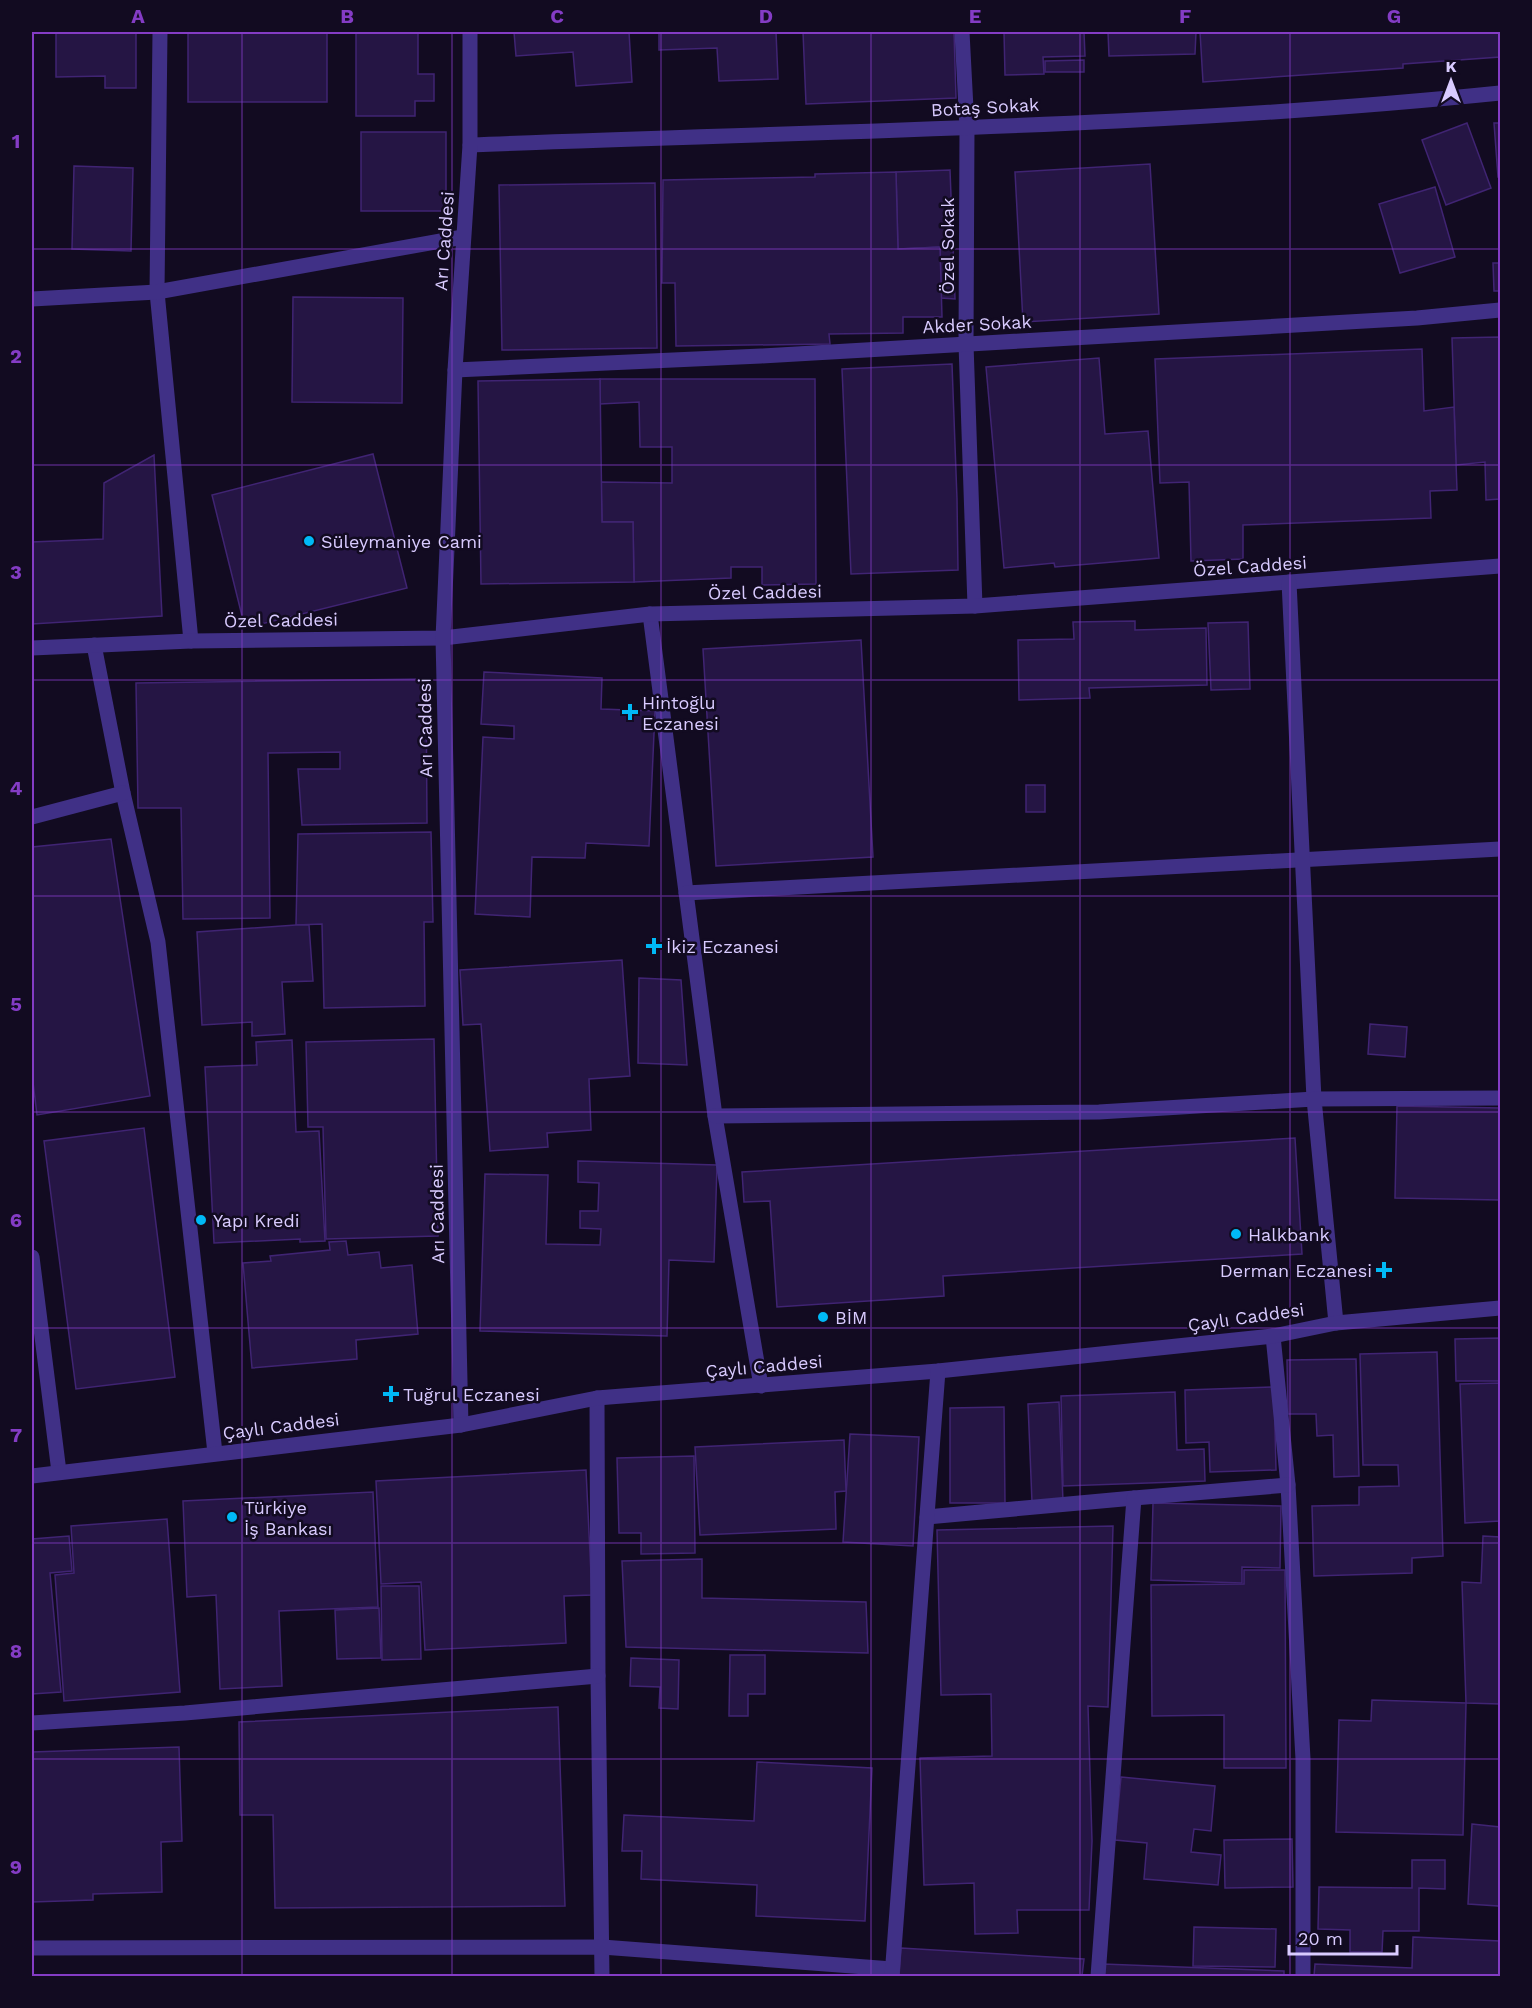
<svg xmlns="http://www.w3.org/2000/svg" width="1532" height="2008" font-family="'Work Sans',sans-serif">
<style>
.building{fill:#251544;stroke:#402473;stroke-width:1.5}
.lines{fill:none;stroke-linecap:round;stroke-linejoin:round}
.minor{stroke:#403086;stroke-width:15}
.grid{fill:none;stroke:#843cc5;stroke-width:1.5;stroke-opacity:0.55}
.poi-dot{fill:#00b9f6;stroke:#120b21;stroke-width:2}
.labels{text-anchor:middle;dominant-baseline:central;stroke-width:5;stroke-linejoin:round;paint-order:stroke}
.street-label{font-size:18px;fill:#d9cbff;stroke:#120b21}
.poi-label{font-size:18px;fill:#d9cbff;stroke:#120b21;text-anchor:start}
.neatline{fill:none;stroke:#843cc5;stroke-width:2}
.grid-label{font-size:20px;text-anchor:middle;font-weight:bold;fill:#843cc5}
</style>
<rect width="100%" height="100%" fill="#120b21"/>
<g class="building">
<path d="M56,32h80v56h-31v-12l-49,1z"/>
<rect x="188" y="32" width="139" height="70"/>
<path d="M356,32h62v42h16v27h-19v15h-59z"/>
<path d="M514,32h115l3,50 -56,4 -3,-34 -57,4z"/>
<path d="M659,32h117l2,47 -59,2 -2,-33 -58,2z"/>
<path d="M803,32h151l2,66 -150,6z"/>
<path d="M1004,32h80l1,24 -42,1 1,17 -39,1z"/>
<path d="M1108,32h88l-1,22 -86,2z"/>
<path d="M1200,32h300v25l-97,7v4l-200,14z"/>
<path d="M1084,60v12h-39v-11z"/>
<path d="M1467,123l24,65 -45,17 -24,-65z"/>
<path d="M1494,123h6v54h-2z"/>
<rect x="361" y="132" width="85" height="79"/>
<path d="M1150,164l9,150 -136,8 -8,-150z"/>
<path d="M74,166l59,2 -2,83 -59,-2z"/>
<path d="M950,170l5,129 -14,-1 -1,-51 -42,2 -2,-77z"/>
<path d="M896,172l2,77 42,-2 2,70h-39v16l-74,1 1,10 -154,2 -1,-63h-13l1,-103 152,-3v-3z"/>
<path d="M655,183l2,165 -155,2 -3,-165z"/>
<path d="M1435,187l20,70 -55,16 -21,-69z"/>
<path d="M1493,263h7v28h-6z"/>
<path d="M293,297l110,1 -1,105 -110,-1z"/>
<path d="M1500,337v162l-14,1 -1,-38 -29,3 -4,-127z"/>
<path d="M1422,349l2,62 30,-4 3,83 -27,1 1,27 -188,7v34l-52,2 -2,-79 -29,1 -5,-124z"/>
<path d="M1099,358l6,76 43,-3 11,127 -104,9 -1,-4 -50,5 -18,-201z"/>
<path d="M952,364l5,135 1,71 -107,4 -9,-205z"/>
<path d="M600,379h215l1,205 -54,1v-18h-31v11l-97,4 -1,-60h-31l-1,-40 71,1v-36h-32l-1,-45 -39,2z"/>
<path d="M600,379l2,143h31l1,60 -153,2 -3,-203z"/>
<path d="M373,454l34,134 -162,40 -33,-133z"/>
<path d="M154,455l8,161 -130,8v-82l71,-3 1,-56z"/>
<path d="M1135,621v9l71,-2 1,57 -118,3 1,10 -71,2 -1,-60 56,-1 -1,-17z"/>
<path d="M1248,622l2,67 -39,1 -3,-67z"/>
<path d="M861,640l12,217 -157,9 -13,-217z"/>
<path d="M484,672l118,6 -1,31 54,2 -6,135 -63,-3 -1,15 -53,-1 -2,60 -55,-3 8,-177 31,2v-13l-33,-2z"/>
<path d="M426,679l1,144 -125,2 -4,-56h42v-17l-72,1 2,165 -87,1 -2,-111h-43l-2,-125z"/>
<rect x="1026" y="785" width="19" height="27"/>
<path d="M431,832l2,90h-9l1,84 -101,2 -2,-84 -26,1 2,-91z"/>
<path d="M111,839l39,257 -113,19 -5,-41v-227z"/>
<path d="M296,925h13l4,56 -31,1 3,52 -33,2v-14l-50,3 -5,-93z"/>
<path d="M622,960l8,116 -41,3 2,51 -44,3 1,14 -58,4 -9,-127 -18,1 -3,-55z"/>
<path d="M639,978l42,2 6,85 -49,-2z"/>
<path d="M1370,1024l37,3 -2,30 -37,-3z"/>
<path d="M434,1039l4,197 -112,3 -3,-112h-15l-2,-85z"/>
<path d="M292,1040l4,92 23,-1 6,110 -25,1v-3l-86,4 -9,-176 52,-2 -1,-23z"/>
<path d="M1397,1106l103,2v92l-105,-2z"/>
<path d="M144,1128l31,249 -99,12 -32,-248z"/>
<path d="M1295,1138l7,116 -359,22 1,20 -167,11 -7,-106 -26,1 -2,-30z"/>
<path d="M578,1161l139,4 -3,97 -45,-2 -2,76 -187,-5 5,-157 63,1 -2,69 54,1 1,-16 -21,-1v-17h18l1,-28 -21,-1z"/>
<path d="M346,1241l2,14 31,-3 2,16 31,-3 6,69 -62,6 1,19 -105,9 -9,-105 28,-2 -1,-5 60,-6 -1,-8z"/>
<path d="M1500,1338v43h-44l-1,-42z"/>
<path d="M1437,1352l6,204 -31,2v15l-98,3 -2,-70 47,-1v-18l40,-1 -1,-21h-35l-3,-111z"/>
<path d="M1356,1359l3,117 -25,1 -1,-42 -16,1 -1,-22h-28l-1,-54z"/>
<path d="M1500,1383v138l-35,2 -5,-139z"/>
<path d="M1274,1387l2,83 -66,2 -1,-30 -23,1 -1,-53z"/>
<path d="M1175,1392l2,58 27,-1 1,32 -142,5 -2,-90z"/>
<path d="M1059,1402l4,99 -31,1 -4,-98z"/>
<path d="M1004,1407l1,96h-55v-95z"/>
<path d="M850,1434l69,3 -6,109 -70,-4z"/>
<path d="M844,1440l2,51 -11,1 1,37 -136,6 -5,-88z"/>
<path d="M694,1456l1,97 -54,1v-21h-22l-2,-75z"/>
<path d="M586,1470l6,125 -28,1 2,47 -141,7 -4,-68 -40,2 -5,-103z"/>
<path d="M373,1492l5,115 -99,4 3,75 -62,3 -4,-94 -29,2 -4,-96z"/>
<path d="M1153,1503l128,3 -1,62 -38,-1v16l-91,-3z"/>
<path d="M167,1519l13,173 -116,9 -9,-126 19,-2 -3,-47z"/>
<path d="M1113,1526l-5,181 -20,-1 4,135 -3,69h-72l1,23 -43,1 -1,-51 -50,2 -4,-127 72,-2 -1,-62 -50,1 -4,-165z"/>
<path d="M69,1536l3,35 -22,2 11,119 -29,2v-155z"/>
<path d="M1483,1536l17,1v167l-34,-1 -4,-121 19,1z"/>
<path d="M702,1559v39l164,4 2,51 -242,-6 -4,-86z"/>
<path d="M1244,1570h41l1,198h-62v-53l-72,1 -1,-131 93,-1z"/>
<path d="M381,1586h38l2,73 -39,1z"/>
<path d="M379,1608l2,50 -44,1 -2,-49z"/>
<path d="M730,1655h35v39h-17v22h-19z"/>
<path d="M631,1658l48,2 -1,49 -19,-1 1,-21 -30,-1z"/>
<path d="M1372,1700l94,3 -3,132 -127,-3 3,-112 32,1z"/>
<path d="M558,1707l7,199 -290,2 -2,-93h-33l-1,-93z"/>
<path d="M179,1747l3,94 -21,1 1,50 -69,2v6l-61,2v-150z"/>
<path d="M757,1762l115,6 -7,153 -109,-5 1,-31 -116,-6 1,-28h-20l2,-36 130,6z"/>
<path d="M1121,1777l94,9 -4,45 -17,-2 -3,23 30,3 -3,30 -74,-6 3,-36 -32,-3z"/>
<path d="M1472,1824l28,3v81l-2,-2 -30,-2z"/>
<path d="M1292,1839l1,48 -68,1 -1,-48z"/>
<path d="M1412,1860h33v29l-26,-1v43h-36l-1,21h-32v-22l-32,-1 1,-42 93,1z"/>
<path d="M1194,1927l82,2 -1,38 -82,-1z"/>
<path d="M1413,1937l87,4v35h-186l1,-12 97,4z"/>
<path d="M901,1948l183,11 -2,17h-183z"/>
<path d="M1103,1964l181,7v5h-181z"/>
</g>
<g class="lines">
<g class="minor">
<path d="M160,32l-3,260 34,349"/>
<path d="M962,32l5,96 -1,216 9,262"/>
<path d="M470,145c344,-14 688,-17 1030,-52"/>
<path d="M32,299l125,-7 306,-55"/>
<path d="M455,370l306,-14 656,-38 83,-8"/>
<path d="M650,614l65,502 46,270"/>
<path d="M94,645l29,148 35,149 57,511"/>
<path d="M32,648l159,-7 252,-3 207,-24 325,-8 525,-40"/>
<path d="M32,817l91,-24"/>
<path d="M686,893l814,-44"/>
<path d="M715,1116l384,-4 215,-13 -25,-517"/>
<path d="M32,1257l27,215"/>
<path d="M1336,1323l-22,-224 186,-1"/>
<path d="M1273,1336l15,149 15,274v217"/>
<path d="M597,1398l1,278 4,300"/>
<path d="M461,1425l-18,-787 12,-268 15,-225v-113"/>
<path d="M32,1476l429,-51 136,-27 341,-27 335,-35 63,-13 164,-15"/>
<path d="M927,1517l207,-19"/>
<path d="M32,1723l153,-10 413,-37"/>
<path d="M32,1948l570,-1 290,22"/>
<path d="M892,1976l46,-605"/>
<path d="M1098,1976l36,-478 154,-13"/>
</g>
</g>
<path class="grid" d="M242,32v1944M452,32v1944M661,32v1944M871,32v1944M1080,32v1944M1290,32v1944M32,249h1468M32,465h1468M32,680h1468M32,896h1468M32,1112h1468M32,1328h1468M32,1543h1468M32,1759h1468"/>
<g class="poi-dot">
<circle cx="309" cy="541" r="6"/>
<path d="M627 703h6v6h6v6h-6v6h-6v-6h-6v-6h6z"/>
<path d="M651 937h6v6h6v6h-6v6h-6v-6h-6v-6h6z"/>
<circle cx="201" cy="1220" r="6"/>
<circle cx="1236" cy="1234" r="6"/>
<path d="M1381 1261h6v6h6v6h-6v6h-6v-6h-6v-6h6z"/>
<circle cx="823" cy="1317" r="6"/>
<path d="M388 1385h6v6h6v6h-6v6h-6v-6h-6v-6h6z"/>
<circle cx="232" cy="1517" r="6"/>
</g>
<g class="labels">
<g class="street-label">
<text transform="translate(985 107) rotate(-3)">Botaş Sokak</text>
<text transform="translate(444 241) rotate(-86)">Arı Caddesi</text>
<text transform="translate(947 246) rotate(-90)">Özel Sokak</text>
<text transform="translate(977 324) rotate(-3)">Akder Sokak</text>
<text transform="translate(1250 566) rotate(-4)">Özel Caddesi</text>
<text transform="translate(765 592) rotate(-1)">Özel Caddesi</text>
<text transform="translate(281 620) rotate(-1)">Özel Caddesi</text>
<text transform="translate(425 728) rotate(-91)">Arı Caddesi</text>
<text transform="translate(437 1214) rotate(-91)">Arı Caddesi</text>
<text transform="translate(1246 1317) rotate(-8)">Çaylı Caddesi</text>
<text transform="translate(764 1366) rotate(-5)">Çaylı Caddesi</text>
<text transform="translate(281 1426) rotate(-7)">Çaylı Caddesi</text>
</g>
<g class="poi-label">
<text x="321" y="541">Süleymaniye Cami</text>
<text x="642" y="702">Hintoğlu<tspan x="642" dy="21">Eczanesi</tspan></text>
<text x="666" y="946">İkiz Eczanesi</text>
<text x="213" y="1220">Yapı Kredi</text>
<text x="1248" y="1234">Halkbank</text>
<text x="1372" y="1270" text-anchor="end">Derman Eczanesi</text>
<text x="835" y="1317">BİM</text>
<text x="403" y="1394">Tuğrul Eczanesi</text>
<text x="244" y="1507">Türkiye<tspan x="244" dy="21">İş Bankası</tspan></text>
</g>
</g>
<rect width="1532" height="2008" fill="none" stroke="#120b21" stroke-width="66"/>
<g transform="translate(1451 81)" stroke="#120b21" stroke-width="4.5" paint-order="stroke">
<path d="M0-4.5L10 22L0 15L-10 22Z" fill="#d9cbff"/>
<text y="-9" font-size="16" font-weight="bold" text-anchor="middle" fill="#d9cbff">K</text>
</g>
<path d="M1289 1945v9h108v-9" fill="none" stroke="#d9cbff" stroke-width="3"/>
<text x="1298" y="1945" font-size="18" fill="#d9cbff" stroke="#120b21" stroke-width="4.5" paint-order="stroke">20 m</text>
<rect x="33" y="33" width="1466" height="1942" class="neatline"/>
<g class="grid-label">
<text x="138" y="23">A</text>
<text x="347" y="23">B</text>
<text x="557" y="23">C</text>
<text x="766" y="23">D</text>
<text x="975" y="23">E</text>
<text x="1185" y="23">F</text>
<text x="1394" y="23">G</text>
<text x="16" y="148">1</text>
<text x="16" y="363">2</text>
<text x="16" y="579">3</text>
<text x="16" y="795">4</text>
<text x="16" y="1011">5</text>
<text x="16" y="1227">6</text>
<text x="16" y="1442">7</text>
<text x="16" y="1658">8</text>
<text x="16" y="1874">9</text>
</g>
</svg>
